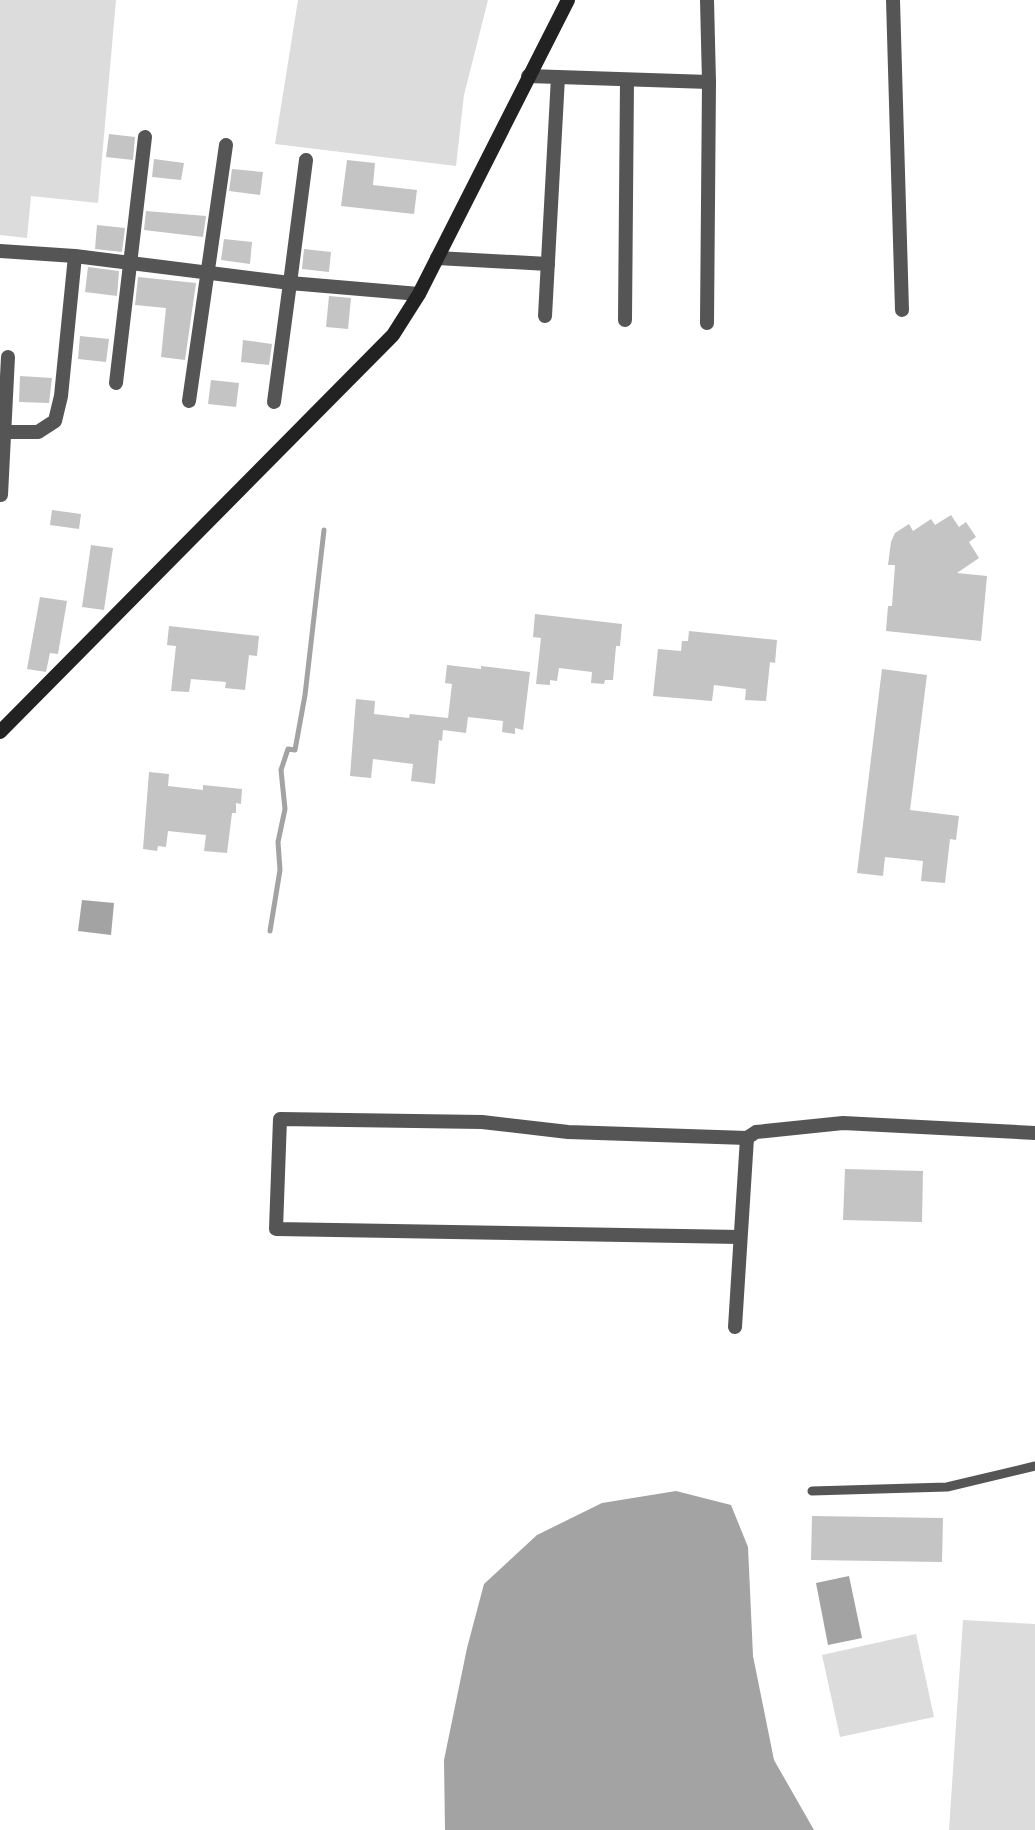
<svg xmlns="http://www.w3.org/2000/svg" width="1035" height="1830" font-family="Signika,sans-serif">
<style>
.green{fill:#dcdcdc}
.water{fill:#a3a3a3}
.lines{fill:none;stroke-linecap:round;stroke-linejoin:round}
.stream{stroke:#a3a3a3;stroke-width:5}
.building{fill:#c4c4c4}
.service{stroke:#555;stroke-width:9}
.minor{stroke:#555;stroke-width:14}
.secondary{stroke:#222;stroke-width:14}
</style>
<rect width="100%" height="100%" fill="#fff"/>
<g class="green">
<path d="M0,0h116l-18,203 -67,-7 -4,42 -27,-3z"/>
<path d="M298,0h190l-24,95 -8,71 -181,-22z"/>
<path d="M963,1620l72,4v206h-86z"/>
<path d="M916,1634l18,83 -94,20 -18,-82z"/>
</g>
<g class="water">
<path d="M82,900l32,3 -3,32 -33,-4z"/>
<path d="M676,1491l55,14 17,42 5,109 21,104 40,70h-369l-1,-70 23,-112 17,-64 53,-49 65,-32z"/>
<path d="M849,1576l13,62 -34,7 -12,-62z"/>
</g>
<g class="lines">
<path class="stream" d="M270,931l10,-61 -2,-28 7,-33 -4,-39 7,-21 7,1 10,-55 19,-165"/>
</g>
<g class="building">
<path d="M109,134l26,3 -2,23 -27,-3z"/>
<path d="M154,159l30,4 -3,17 -29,-3z"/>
<path d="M347,160l28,3 -2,22 44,5 -3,24 -73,-8z"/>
<path d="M232,169l31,3 -3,23 -31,-4z"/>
<path d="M146,211l60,5 -3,21 -59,-7z"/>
<path d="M97,225l28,3 -3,24 -27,-3z"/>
<path d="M224,239l28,3 -2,22 -29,-4z"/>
<path d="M304,249l27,3 -2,20 -27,-3z"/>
<path d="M88,267l31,4 -2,25 -32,-4z"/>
<path d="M138,277l58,6 -11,77 -24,-3 5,-49 -31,-3z"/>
<path d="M329,296l22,2 -3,31 -22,-2z"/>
<path d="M80,336l29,3 -3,23 -28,-3z"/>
<path d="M243,340l29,4 -3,21 -28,-3z"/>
<path d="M20,376l32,2 -3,25 -30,-1z"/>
<path d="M211,380l28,3 -3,24 -28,-3z"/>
<path d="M52,510l29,4 -2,15 -29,-4z"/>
<path d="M951,515l8,12 7,-5 10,15 -7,5 10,16 -22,15 30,3 -6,65 -95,-10 2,-25h4l3,-41h-7l3,-23 4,-9 14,-9 4,7 18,-12 4,6z"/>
<path d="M91,545l22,3 -9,62 -22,-3z"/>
<path d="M40,597l27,4 -9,53 -8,-1 -4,19 -19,-3z"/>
<path d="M535,614l87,10 -2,22h-4l-3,34h-8l-1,4 -13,-1 1,-11 -33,-4 -2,13 -7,-1v5l-14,-1 5,-46 -8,-1z"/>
<path d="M169,626l90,10 -2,20 -8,-1 -4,35 -20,-2 1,-6 -35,-3 -2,13 -18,-1 5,-45 -9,-1z"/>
<path d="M689,631l88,9 -2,23 -5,-1 -4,39 -21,-1 1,-11 -32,-4 -2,16 -59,-5 5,-47 23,2 1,-10h6z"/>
<path d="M447,665l34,4v-3l49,6 -7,58 -8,-2v6l-13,-2 1,-11 -35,-4 -2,16 -23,-3 -1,11 -3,-1 -4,44 -24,-3 2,-17 -40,-5 -2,19 -21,-2 6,-77 19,2 -1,13 35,4 1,-4 38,4 4,-34 -7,-1z"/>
<path d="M882,669l45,6 -17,135 49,6 -3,24 -6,-1 -5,44 -24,-2 2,-20 -38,-4 -2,19 -26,-3z"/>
<path d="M149,772l20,2 -1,12 35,4v-5l39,4 -1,15 -5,-1v10h-4l-5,40 -23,-2 2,-16 -38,-4 -2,16 -8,-1 -1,5 -14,-2z"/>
<path d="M845,1169l78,2 -1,51 -79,-2z"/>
<path d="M812,1516l131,2 -1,44 -131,-2z"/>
</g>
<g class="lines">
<path class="service" d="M812,1491l135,-4 88,-21"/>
<g class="minor">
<path d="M707,0l2,82 -2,241"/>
<path d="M893,0l9,310"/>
<path d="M528,76l181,6"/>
<path d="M0,251l75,5"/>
<path d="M437,258l111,6"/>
<path d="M545,316l13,-239"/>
<path d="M625,320l2,-239"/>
<path d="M116,383l29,-246"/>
<path d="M189,401l37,-256"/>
<path d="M274,402l16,-119 129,11"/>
<path d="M0,432h38l17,-11 6,-25 14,-140 215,27 16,-123"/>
<path d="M1,495l7,-138"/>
<path d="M740,1237l-464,-8 4,-110 202,3 86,10 179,6 9,-6 87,-9 192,10"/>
<path d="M735,1327l12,-189"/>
</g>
<path class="secondary" d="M0,732l393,-397 26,-41 149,-294"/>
</g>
</svg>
